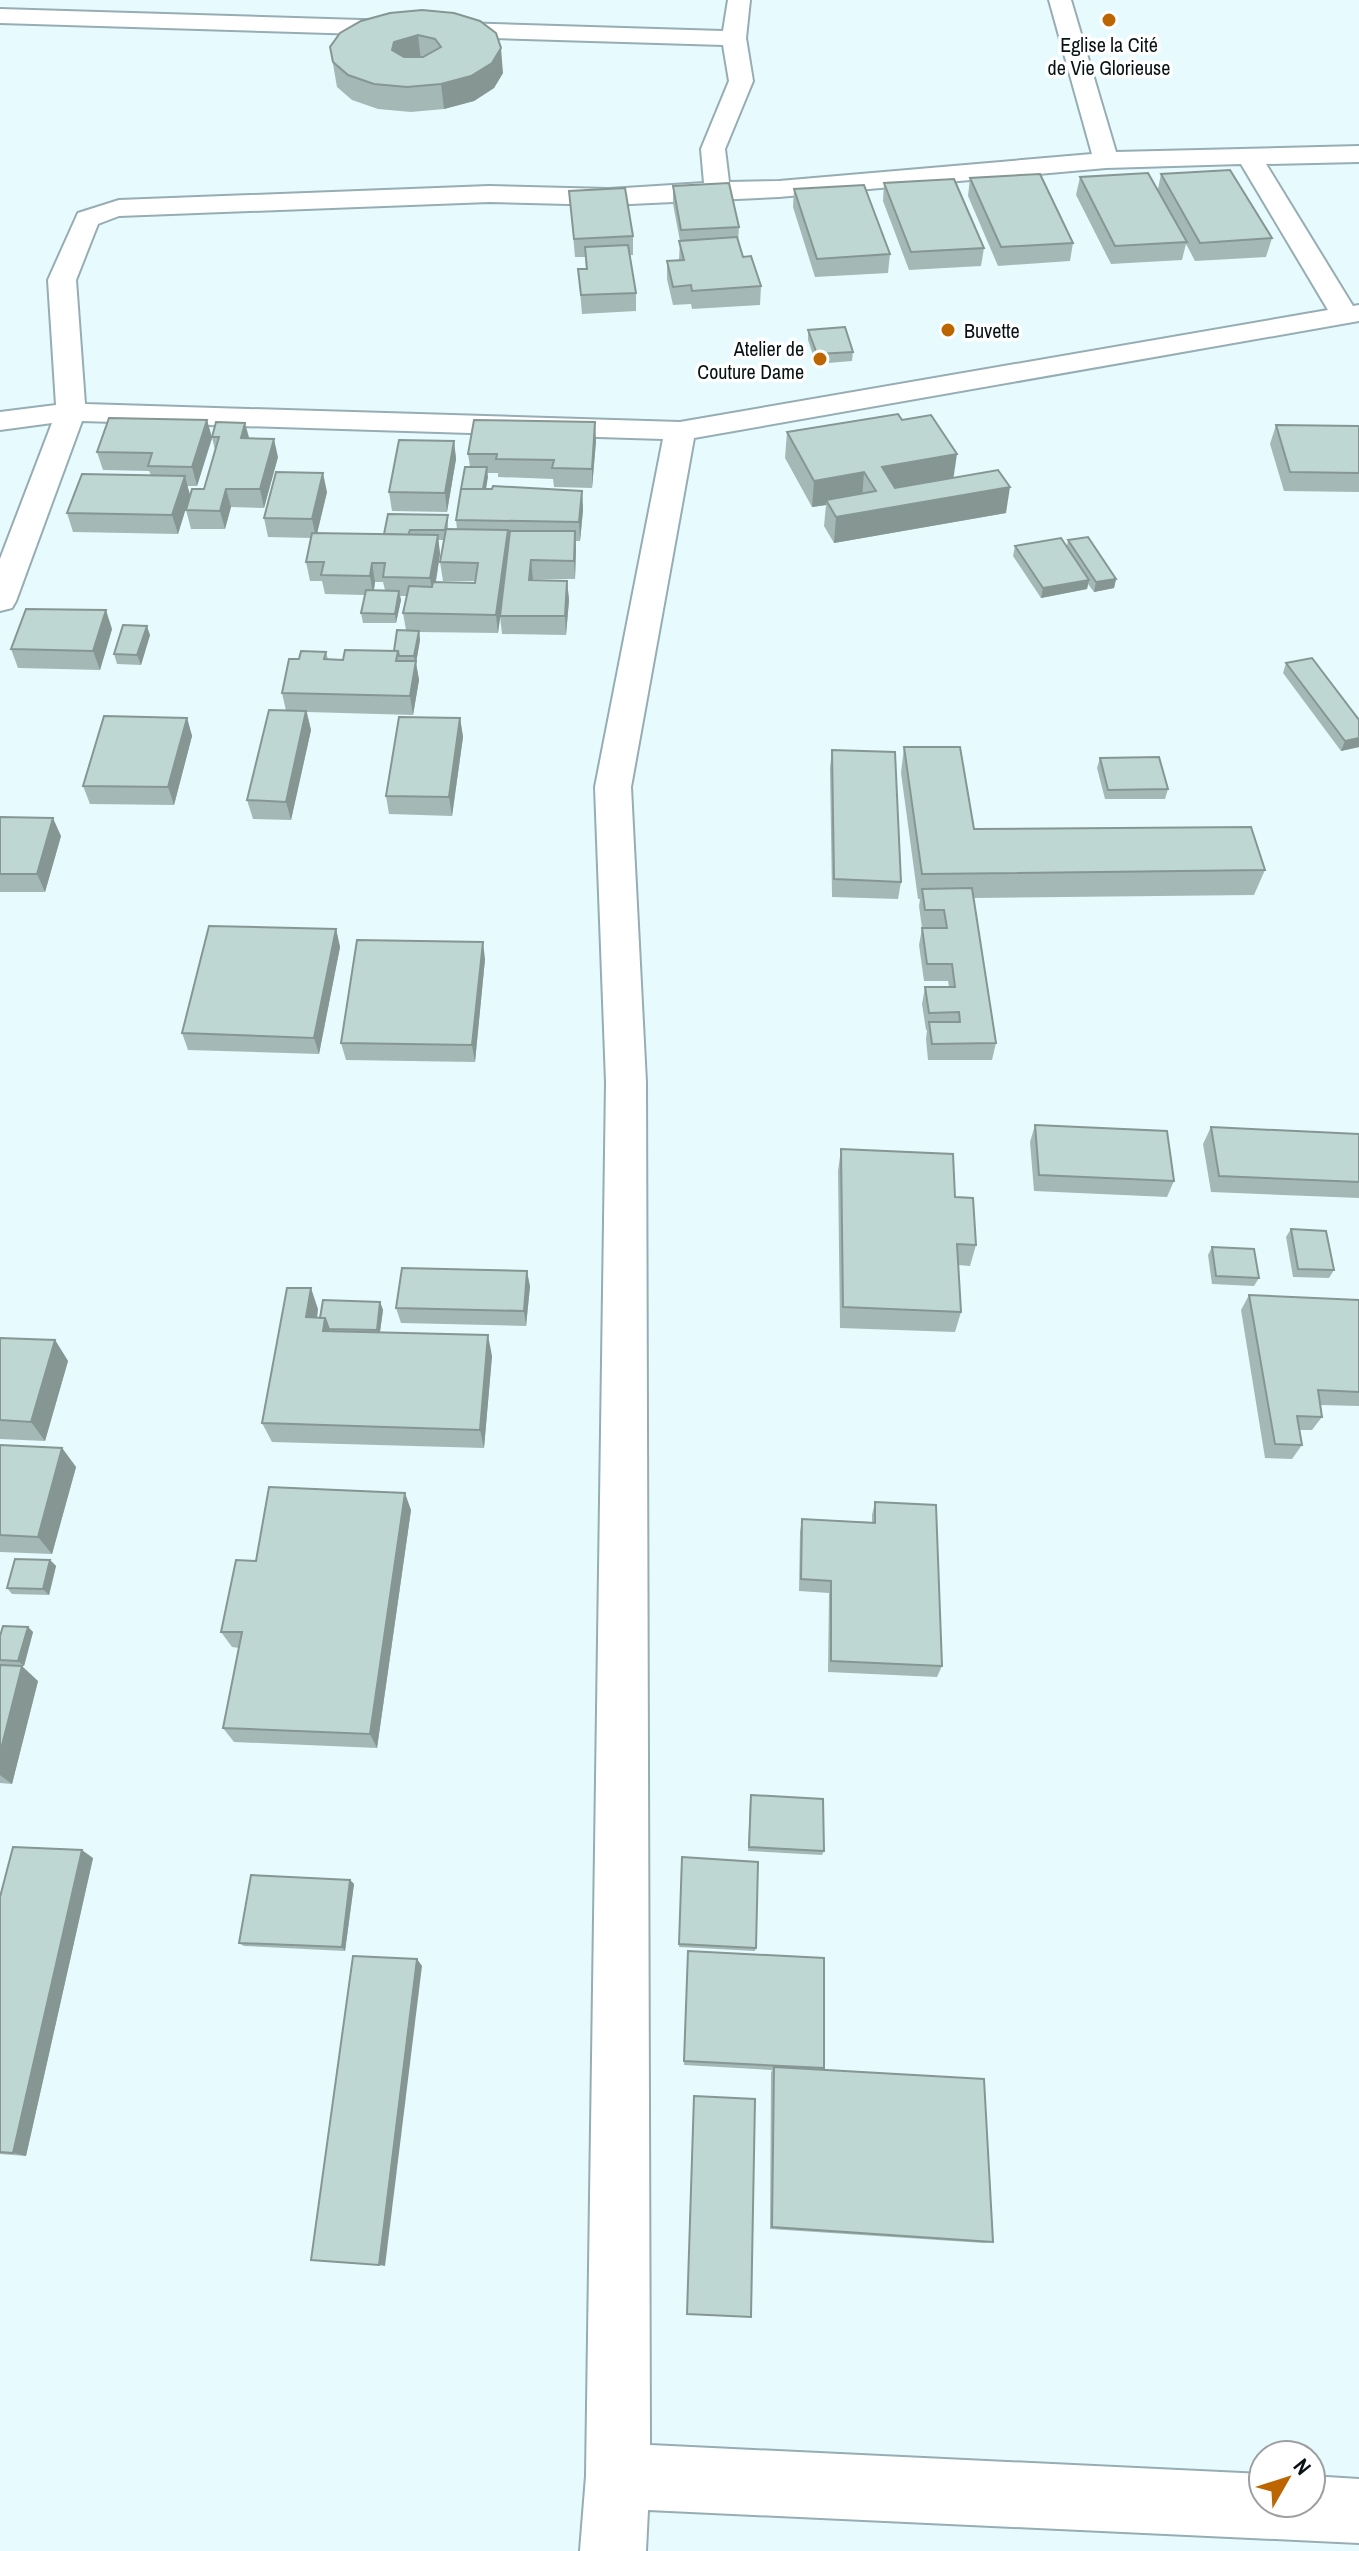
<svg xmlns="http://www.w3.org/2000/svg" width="1359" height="2551" font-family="'Archivo Narrow',sans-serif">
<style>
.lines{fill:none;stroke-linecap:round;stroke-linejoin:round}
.minor-casing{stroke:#96adb3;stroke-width:4}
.minor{fill:#fff;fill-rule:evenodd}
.wall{fill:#a4b9b5;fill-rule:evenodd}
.shaded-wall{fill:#869693}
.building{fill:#bfd7d2;stroke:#869693;stroke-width:2;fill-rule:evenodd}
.poi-dot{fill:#bd6501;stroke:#fff;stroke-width:3}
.labels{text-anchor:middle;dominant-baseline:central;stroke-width:7;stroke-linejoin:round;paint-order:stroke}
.far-poi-label{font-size:20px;fill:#081113;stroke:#fff}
</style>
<rect width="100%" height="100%" fill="#e7fbff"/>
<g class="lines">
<defs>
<path id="minor" d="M728,0h22l-4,38 7,43 -28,68 4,33 50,-1 313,-27 -43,-154h22l45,152 243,-6v16l-93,2 87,142 6,-1v16l-665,117 -63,349 15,295 4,1363 613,29v29h48v-27l48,3v64l-711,-33 -2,41h-66l6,-75 20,-1394 -11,-295 68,-348 -581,-18 -66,180 -4,7 -12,3v-52l52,-136 -52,7v-18l56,-7 -8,-125 30,-67 41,-13 370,-14 120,3 95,-6 -3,-34 28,-68 -6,-36 -723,-22v-14l723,22zM1241,164l87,146 -648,112 -595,-18 -9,-124 22,-56 21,-8 370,-14 120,3 170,-8 327,-29z"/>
</defs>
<use href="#minor" class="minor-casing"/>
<use href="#minor" class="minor"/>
</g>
<g class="wall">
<path d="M390,13l113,60 -9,15 -20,13 -30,8 -33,3 -33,-3 -26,-9 -15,-13 -7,-40z"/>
<path d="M1161,174l111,64 -6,19 -71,4 -9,-17 -4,16 -71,4 -35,-69 4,-18 78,12z"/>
<path d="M970,178l103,65 -3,18 -72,5 -30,-70z"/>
<path d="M884,183l100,65 -3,18 -72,4 -26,-69z"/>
<path d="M673,186l66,41 -1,16 5,14 18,29 -1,19 -68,4 -1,-5 -18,1 -6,-26v-18l12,-1 1,-19 -7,-37z"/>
<path d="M794,189l96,65 -2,19 -73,4 -22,-70z"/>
<path d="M569,191l64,45v19h-3l6,38v18l-54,3 -4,-45h8l-1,-12h-10z"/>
<path d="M808,330l45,22 -1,9 -36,3 -8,-24z"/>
<path d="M207,420l5,18 -15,48h-10l3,9 -12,39 -105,-2 -6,-19 84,-38 -2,-4 -46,-1 -6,-18z"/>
<path d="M902,420l51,58 53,35 -172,30 -10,-17 2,-21 -14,2 -27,-49 2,-26z"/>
<path d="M1276,425l83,1v66l-75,-1 -14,-47z"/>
<path d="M212,437l37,1 29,19 -14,51 -33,-1 -6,22h-34l-5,-19 18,-21 11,-39z"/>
<path d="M454,441l2,18 -9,53 -55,-1 -3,-19z"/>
<path d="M596,441l-4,47 -38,-1 -1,-8 -55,-2v-4h-11l-1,16 96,2 1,19 -3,31h-4l-1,38h-42v1l34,1 2,19 -3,35 -64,-1 -2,-18 -2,17 -79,-1 1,8 -4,23 3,17 -6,35 -106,-3 4,18 -20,90 -38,-1 -6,-19 39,-89 -4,-18 17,-34 27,-7 2,7 15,1 51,-9 12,-21 -3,-17 4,-17h-7l1,4 -5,23h-33l-2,-10 4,-18 -40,-1 -3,-13h-12l-4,-19 5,-24 -43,-1 -4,-19 63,-26 -10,41 67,1 64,-19v14h9l-1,-9 14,-53 -2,-13zM438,540h6l-4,22 3,19h32v2l-39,-1 4,-28zM375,582h8l2,8h-11z"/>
<path d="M1068,540l48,39 -2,9 -20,4 -6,-8 -1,5 -46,9 -28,-42 2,-10h52z"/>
<path d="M112,629l-12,41 -82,-2 -7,-19z"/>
<path d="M150,635l-9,30 -24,-1 -3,-10z"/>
<path d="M1286,663l73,57v27l-18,4 -58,-78z"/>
<path d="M187,718l5,18 -18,69 -84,-1 -7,-18z"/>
<path d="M460,718l3,19 -11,79 -63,-2 -3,-18z"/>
<path d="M904,747l70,82 291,41 -11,25 -281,3 23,145 -4,17h-64l-2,-21 1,-9h-1l-4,-26 3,-17h24l-1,-6h-24l-5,-36 3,-17 -3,-22 1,-7h-2l-17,-126z"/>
<path d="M832,750l69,132 -3,17 -66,-2 -2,-129z"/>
<path d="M1100,758l68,31 -3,10h-60l-8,-31z"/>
<path d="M0,817l61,19 -16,56h-45z"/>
<path d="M336,929l4,18 -21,107 -131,-4 -6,-17z"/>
<path d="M485,959l-10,103 -129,-2 -5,-17z"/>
<path d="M1035,1125l139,56 -7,16 -133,-6 -4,-49z"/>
<path d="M1211,1127l148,7v64l-148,-6 -8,-48z"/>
<path d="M841,1149l114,48 21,48 -6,21 -12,-1 3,47 -6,20 -115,-4 -2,-157z"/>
<path d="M1291,1229l43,41 -5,8 -36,-1 -7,-40z"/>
<path d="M1212,1247l47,31 -5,8 -42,-2 -4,-29z"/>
<path d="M530,1286l-4,40 -125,-3 -5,-15z"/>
<path d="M1249,1295l110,5v106l-39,-1 2,12 -10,13h-13l3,15 -10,14 -27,-1 -24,-148z"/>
<path d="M380,1302l3,8 -3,22 112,24 -8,92 -212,-6 -10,-19 56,-114 -1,9h3z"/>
<path d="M0,1338l55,2 13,21 -23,80 -45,-2z"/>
<path d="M0,1445l62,3 14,19 -24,87 -52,-2z"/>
<path d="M875,1502l67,164 -5,11 -109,-5 1,-79 -30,-2 1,-59 2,-13 70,3v-7z"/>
<path d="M411,1510l-34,238 -143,-6 -11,-14 16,-80 -7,-1 -11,-15 35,-71z"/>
<path d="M50,1560l6,6 -7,29 -37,-1 -5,-6z"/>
<path d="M28,1627l5,5 -9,34h-17l31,15 -26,103 -12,-1v-147z"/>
<path d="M750,1800l74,51 -2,4 -74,-4z"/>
<path d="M682,1857l74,91 -1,3 -76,-4z"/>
<path d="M93,1858l-67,298 -26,-2v-257z"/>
<path d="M350,1880l4,4 -9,67 -101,-5 -5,-3z"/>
<path d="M688,1951l136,117 -1,2 170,172 -9,1 -214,-14 1,-156 1,-3 -88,-5z"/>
</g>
<g class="shaded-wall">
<path d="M418,35l3,25 -24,7 -5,-17 2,-8z"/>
<path d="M501,48l2,25 -9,15 -20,13 -30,8 -3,-25z"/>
<path d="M207,420l5,18 -15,48 -5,-19z"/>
<path d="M595,422l1,19 -4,47v-19z"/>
<path d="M245,423l5,18 -9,-3z"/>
<path d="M274,439l4,18 -14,51 -4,-19z"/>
<path d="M454,441l2,18 -9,53 -2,-19z"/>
<path d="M957,454l-4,27 -74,12 3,-26z"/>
<path d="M487,467l1,10 -5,30 -1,-10z"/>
<path d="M864,472l-2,27 -36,1v5l-14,2 2,-26z"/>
<path d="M323,473l4,19 -11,46 -4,-19z"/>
<path d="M185,476l5,19 -12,39 -6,-19z"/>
<path d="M1010,487l-4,26 -172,30 2,-26z"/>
<path d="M226,489l5,18 -6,22 -5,-18z"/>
<path d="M582,491l1,19 -3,31 -1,-19z"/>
<path d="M508,530l2,19 -12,84 -2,-18z"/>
<path d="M575,531l1,19 -1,29 -1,-18z"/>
<path d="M438,535l2,19 -7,43 -3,-19z"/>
<path d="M531,560l2,19 -2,20 -2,-19z"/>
<path d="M372,563l3,19 -2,13 -3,-19z"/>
<path d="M1116,579l-2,9 -20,4 2,-10z"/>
<path d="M1089,580l-2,9 -46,9 2,-10z"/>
<path d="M567,581l2,19 -3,35 -1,-19z"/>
<path d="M399,591l2,9 -5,23 -1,-9z"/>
<path d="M106,610l6,19 -12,41 -7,-19z"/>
<path d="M147,626l3,9 -9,30 -4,-10z"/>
<path d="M419,631l1,9 -4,23 3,17 -6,35 -3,-19 5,-32 -1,-8z"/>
<path d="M306,711l5,19 -20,90 -5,-18z"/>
<path d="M187,718l5,18 -18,69 -6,-18z"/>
<path d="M460,718l3,19 -11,79 -3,-19z"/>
<path d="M1359,738v9l-18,4 4,-10z"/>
<path d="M53,818l8,18 -16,56 -8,-18z"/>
<path d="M336,929l4,18 -21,107 -5,-16z"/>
<path d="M483,942l2,17 -10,103 -3,-17z"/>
<path d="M527,1271l3,15 -4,40 -2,-15z"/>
<path d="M311,1288l7,21 -4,29 -8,-21z"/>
<path d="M380,1302l3,8 -4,28 -2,-8z"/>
<path d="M325,1318l7,21 -9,-8z"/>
<path d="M488,1335l4,21 -8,92 -4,-18z"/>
<path d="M55,1340l13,21 -23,80 -14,-19z"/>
<path d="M62,1448l14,19 -24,87 -14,-17z"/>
<path d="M405,1493l6,17 -34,238 -7,-14z"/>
<path d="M50,1560l6,6 -7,29 -6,-6z"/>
<path d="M28,1627l5,5 -9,34 -6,-5z"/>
<path d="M22,1666l16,15 -26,103 -12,-9v-22z"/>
<path d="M82,1850l11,8 -67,298 -13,-3z"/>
<path d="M350,1880l4,4 -9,67 -3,-4z"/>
<path d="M417,1959l5,7 -37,300 -6,-1z"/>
</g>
<g class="building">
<path d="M422,10l32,3 26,8 16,12 5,15 -9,15 -21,13 -30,8 -34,3 -33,-3 -26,-9 -15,-13 -3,-15 10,-14 21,-12 29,-8zM418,35l17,4 6,8 -18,10h-19l-12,-7 2,-8z"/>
<path d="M1230,170l42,68 -72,5 -39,-69z"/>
<path d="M1148,173l39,69 -72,4 -35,-69z"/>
<path d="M1040,174l33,69 -72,4 -31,-69z"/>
<path d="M954,179l30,69 -73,4 -27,-69z"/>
<path d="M729,183l10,44 -58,3 -8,-44z"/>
<path d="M864,185l26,69 -73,5 -23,-70z"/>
<path d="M625,188l8,48 -59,3 -5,-48z"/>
<path d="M737,237l6,20 8,-1 10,30 -69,5 -1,-6 -18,2 -6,-26 17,-1 -5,-19z"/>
<path d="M628,245l8,48 -55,2 -3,-26h9l-2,-22z"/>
<path d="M845,327l8,25 -36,2 -9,-24z"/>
<path d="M898,414l4,6 29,-5 26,39 -75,13 13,21 103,-18 12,17 -174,30 -10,-17 50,-9 -12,-19 -50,9 -27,-49z"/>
<path d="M109,418l98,2 -15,47 -44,-1 4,-13 -55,-1z"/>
<path d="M474,420l121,2 -3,47 -40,-1 2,-8 -58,-1 1,-5h-29z"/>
<path d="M216,422l29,1 -4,15 33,1 -14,50h-34l-6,22 -34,-1 6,-21h12l15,-52h-7z"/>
<path d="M1276,425l83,1v47l-69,-1z"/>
<path d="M399,440l55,1 -9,52 -56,-1z"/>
<path d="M465,467h22l-4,22h-22z"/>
<path d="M276,472l47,1 -11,46 -48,-1z"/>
<path d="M82,474l103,2 -13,39 -105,-2z"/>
<path d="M493,486l89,5 -3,31 -123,-2 5,-31h31z"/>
<path d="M388,514l60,1 -3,15h-35l-2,5 -24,-1z"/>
<path d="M446,529l62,1 -12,85 -93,-2 6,-27 23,1 1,-5 42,1 3,-20 -38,-1z"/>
<path d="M510,531h65l-1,30 -43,-1 -2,20 38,1 -2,35h-65z"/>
<path d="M312,533l126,2 -8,43 -47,-1 2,-14h-13l-2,13 -49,-1 3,-13h-18z"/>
<path d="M1088,537l28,42 -20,3 -28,-42z"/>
<path d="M1061,538l28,42 -46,8 -28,-42z"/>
<path d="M366,590l33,1 -4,23 -34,-1z"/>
<path d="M26,609l80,1 -13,41 -82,-2z"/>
<path d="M123,625l24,1 -10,29 -23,-1z"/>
<path d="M397,630l22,1 -5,25h-15l-1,-5h-4z"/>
<path d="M345,650l53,1 -2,10h20l-6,35 -128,-3 7,-34h10l2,-8 25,1 -2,7 19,1z"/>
<path d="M1312,658l47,62v18l-14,3 -59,-78z"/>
<path d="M269,710l37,1 -20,91 -39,-2z"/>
<path d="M104,716l83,2 -19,69 -85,-1z"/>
<path d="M399,717l61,1 -11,79 -63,-1z"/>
<path d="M904,747h56l14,82 277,-2 14,43 -343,4z"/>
<path d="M832,750l63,2 6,130 -67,-3z"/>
<path d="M1159,757l9,32 -60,1 -8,-32z"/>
<path d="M0,817l53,1 -16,56h-37z"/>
<path d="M972,888l24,155 -64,1 -3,-22h31l-1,-10 -30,1 -4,-26h30l-3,-23h-25l-5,-36h25l-3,-18h-19l-3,-21z"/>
<path d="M209,926l127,3 -22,109 -132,-5z"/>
<path d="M357,940l126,2 -11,103 -131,-2z"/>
<path d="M1035,1125l132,6 7,50 -135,-6z"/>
<path d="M1211,1127l148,7v48l-140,-6z"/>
<path d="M841,1149l112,5 2,43 18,1 3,47 -19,-1 4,68 -118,-5z"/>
<path d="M1291,1229l35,2 8,39 -36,-1z"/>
<path d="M1212,1247l42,2 5,29 -43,-2z"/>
<path d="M402,1268l125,3 -3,40 -128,-3z"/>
<path d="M287,1288h24l-5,29 19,1 -2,13 165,4 -8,95 -218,-7z"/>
<path d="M1249,1295l110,5v92l-41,-2 4,27 -25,-1 5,29 -27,-1z"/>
<path d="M323,1300l57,2 -3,28 -48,-1 -4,-11h-5z"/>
<path d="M0,1338l55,2 -24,82 -31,-2z"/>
<path d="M0,1445l62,3 -24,89 -38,-2z"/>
<path d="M269,1487l136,6 -35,241 -147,-6 19,-96h-21l15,-72 20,1z"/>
<path d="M875,1502l61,3 6,161 -111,-5v-80l-30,-2 1,-60 73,4z"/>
<path d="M15,1559l35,1 -7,29 -36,-1z"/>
<path d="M3,1626l25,1 -10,34 -18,-1v-24z"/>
<path d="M0,1665l22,1 -22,87z"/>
<path d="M751,1795l72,4 1,52 -75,-4z"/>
<path d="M13,1847l69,3 -69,303 -13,-1v-255z"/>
<path d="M682,1857l76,5 -2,86 -77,-4z"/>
<path d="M251,1875l99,5 -8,67 -103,-4z"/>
<path d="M688,1951l136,7v110l-140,-7z"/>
<path d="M353,1956l64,3 -38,306 -68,-5z"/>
<path d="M774,2067l210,12 9,163 -221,-15z"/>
<path d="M694,2096l61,3 -4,218 -64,-3z"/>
</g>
<g class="poi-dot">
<circle cx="1109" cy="20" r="8"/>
<circle cx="948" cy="330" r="8"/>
<circle cx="820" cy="359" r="8"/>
</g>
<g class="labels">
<g class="far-poi-label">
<text x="1109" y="44">Eglise la Cité<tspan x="1109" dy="23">de Vie Glorieuse</tspan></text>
<text x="964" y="330" text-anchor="start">Buvette</text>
<text x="804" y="348" text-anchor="end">Atelier de<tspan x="804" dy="23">Couture Dame</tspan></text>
</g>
</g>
<g transform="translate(1287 2479) rotate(51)"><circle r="38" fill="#ffffff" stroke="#9ca0a1" stroke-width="2"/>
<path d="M0-6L14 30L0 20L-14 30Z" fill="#bd6501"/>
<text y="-12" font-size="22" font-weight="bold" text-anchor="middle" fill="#081113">N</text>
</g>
</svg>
